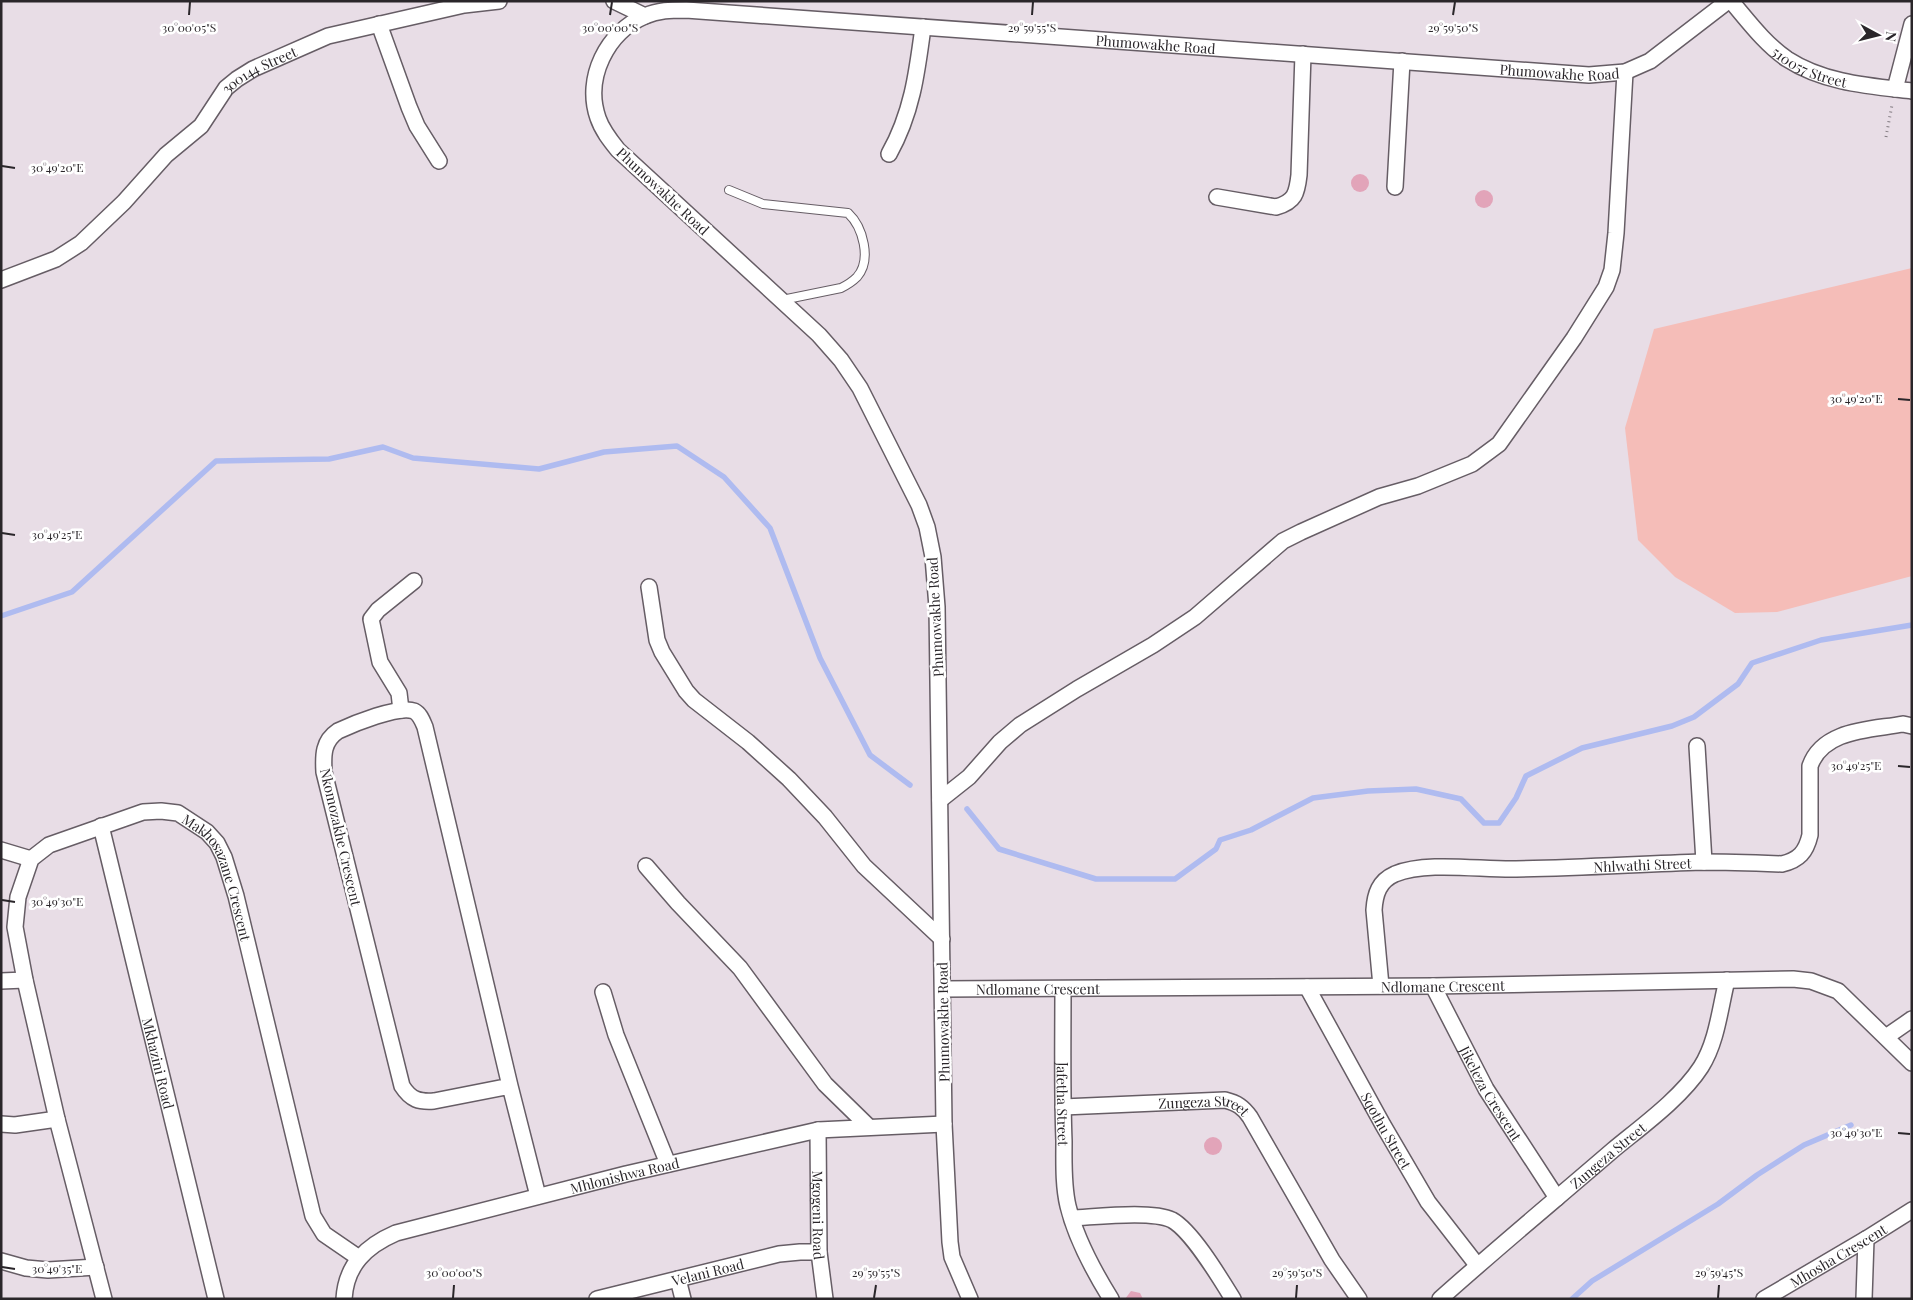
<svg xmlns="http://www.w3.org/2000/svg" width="1913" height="1300" font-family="'Playfair Display',serif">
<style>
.green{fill:#f5bdb8}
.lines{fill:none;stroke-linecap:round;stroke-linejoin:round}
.stream{stroke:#afbbf0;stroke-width:5.5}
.building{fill:#e2a4b9}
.service-casing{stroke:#665d65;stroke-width:10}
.minor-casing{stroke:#665d65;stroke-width:18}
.path{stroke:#827b81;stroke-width:3;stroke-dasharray:1 4;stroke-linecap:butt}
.service{stroke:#fff;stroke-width:8}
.minor{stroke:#fff;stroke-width:15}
.ticks{fill:none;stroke:#2a262a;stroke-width:2}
.labels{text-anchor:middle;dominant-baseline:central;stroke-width:5;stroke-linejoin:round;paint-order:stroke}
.street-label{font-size:14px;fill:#2a262a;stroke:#fff}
.ticks-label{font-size:12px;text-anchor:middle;fill:#2a262a;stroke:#fff;stroke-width:5;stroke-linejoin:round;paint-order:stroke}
</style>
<rect width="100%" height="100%" fill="#e8dde6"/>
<path class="green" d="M1912,268v308l-135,36 -42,1 -60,-36 -37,-37 -13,-112 29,-99z"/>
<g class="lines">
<g class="stream">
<path d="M1,616l71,-24 144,-131 113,-2 54,-12 30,11 126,11 65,-17 73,-6 47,31 46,51 50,130 50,97 40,30"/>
<path d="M967,809l32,40 97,30h79l41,-30 4,-9 31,-10 62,-32 55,-7 48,-2 45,10 23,24h15l17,-25 10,-22 56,-28 90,-22 22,-9 44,-33 14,-21 69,-23 91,-15"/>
<path d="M1572,1299l20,-18 126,-77 39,-29 47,-30 47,-20"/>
</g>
</g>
<g class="building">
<circle cx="1360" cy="183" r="9"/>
<circle cx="1484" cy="199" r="9"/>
<circle cx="1213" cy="1146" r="9"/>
<path d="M1131,1291l9,2 3,6h-18z"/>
</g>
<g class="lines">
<defs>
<path id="service" d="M729,190l34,14 85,9c15,14 24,47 9,64 -5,5 -10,8 -16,11l-59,12"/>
<g id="minor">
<path d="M614,1l31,15"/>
<path id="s1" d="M1731,1c17,20 34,43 56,58 37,24 82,27 125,32"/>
<path d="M379,24l30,83 8,19 22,35"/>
<path d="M1895,89l17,-65"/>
<path d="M889,154c23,-41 28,-81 34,-127"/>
<path d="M1395,187l7,-126"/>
<path d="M1217,197l59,10c19,-5 21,-14 23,-32l4,-121"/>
<path id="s2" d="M1,280l55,-21 25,-16 43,-41 42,-47 35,-29 25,-38 11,-9 16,-10 75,-33 136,-31 35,-4"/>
<path d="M649,587l8,53 5,12 24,39 8,9 54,42 41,37 36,38 39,49 78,73"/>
<path d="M401,710l-2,-17 -19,-31 -9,-43 7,-9 36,-29"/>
<path d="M1697,746l7,116"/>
<path d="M940,800l29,-23 31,-35 20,-17 57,-36 76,-44 42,-28 88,-76 18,-9 78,-35 39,-11 54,-22 27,-20 75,-106 32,-51 6,-17 4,-37 9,-161"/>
<path id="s3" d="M101,826l115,473"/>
<path d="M1,850l30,9"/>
<path d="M646,866l32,37 62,65 85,116 44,43"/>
<path d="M1,981l24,-1"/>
<path id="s4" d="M1381,986l-7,-76c1,-16 5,-29 21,-36 32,-13 86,-4 121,-5 62,-1 124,-5 186,-7 27,0 54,1 80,2 17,-4 24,-12 28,-29v-69c13,-37 61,-36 93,-42l9,2"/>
<path id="s5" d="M1433,986l53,103 71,109"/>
<path id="s6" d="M1307,987l76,138 45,77 49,63"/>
<path id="s7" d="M943,989l490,-3 360,-7 18,2 27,10 74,72"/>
<path id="s8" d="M1063,989c0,50 -1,101 1,152 0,21 -1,44 4,65 8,33 25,64 43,93"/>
<path d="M603,992l13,43 52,129"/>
<path d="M1886,1037l26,-18"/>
<path d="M510,1086l-76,15c-15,1 -23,-1 -32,-15l-78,-314c-1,-17 -1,-31 14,-41 15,-7 61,-26 76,-20 6,3 8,9 11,16l85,359 28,110"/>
<path id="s9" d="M1063,1107l162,-7c12,3 18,7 25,17l82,143 27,39"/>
<path d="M1,1124l14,1 42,-6"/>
<path id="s10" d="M818,1130l1,122 6,47"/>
<path d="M1072,1218c23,-1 80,-8 100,2 20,11 48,58 61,79"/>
<path d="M1,1261l25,7 22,2 48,-3"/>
<path d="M678,1279l5,20"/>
<path id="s11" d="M104,1299l-47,-180 -32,-139 -10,-53 3,-30 13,-38 18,-14 94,-33 18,-1 17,2 29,19 10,11 7,14 12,39 77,320 11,18 35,24"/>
<path id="s12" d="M344,1299c2,-34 22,-53 52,-66l230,-59 192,-44 126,-6"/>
<path id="s13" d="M597,1299l182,-45 21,-2h19"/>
<path id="s14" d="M970,1299l-18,-42 -2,-15 -6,-118 -7,-517 -4,-50 -6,-30 -8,-22 -59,-117 -19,-28 -22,-25 -201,-185c-8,-10 -16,-20 -20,-32 -14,-40 9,-86 47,-102 13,-6 26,-6 41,-6l903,65 36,-3 25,-11 78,-60"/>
<path id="s15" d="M1440,1299c57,-51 115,-99 173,-149 29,-24 68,-52 88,-83 16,-25 19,-59 26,-87"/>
<path id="s16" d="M1764,1299l102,-60 46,-29"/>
<path d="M1864,1299l2,-60"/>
</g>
</defs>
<use href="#service" class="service-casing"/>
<use href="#minor" class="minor-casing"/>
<path class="path" d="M1886,137l6,-32"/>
<use href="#service" class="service"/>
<use href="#minor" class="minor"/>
</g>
<path class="ticks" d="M189,15l1,-13M610,15l2,-13M1032,15l1,-13M1453,15l2,-13M2,166l13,2M1898,399l12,1M2,533l13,2M1898,766l12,1M2,900l13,2M1898,1133l12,1M2,1267l13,2M453,1298l1,-13M874,1298l2,-13M1296,1298l1,-13M1718,1298l1,-13"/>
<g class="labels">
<g class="street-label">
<text stroke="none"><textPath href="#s14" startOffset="1945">Phumowakhe Road</textPath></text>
<text stroke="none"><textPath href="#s1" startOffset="105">510057 Street</textPath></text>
<text stroke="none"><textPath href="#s14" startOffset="2350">Phumowakhe Road</textPath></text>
<text stroke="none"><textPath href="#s2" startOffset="340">300144 Street</textPath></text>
<text transform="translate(663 191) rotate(43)">Phumowakhe Road</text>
<text transform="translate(935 617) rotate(-93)">Phumowakhe Road</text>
<text transform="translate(341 837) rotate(77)">Nkomozakhe Crescent</text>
<text stroke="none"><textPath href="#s4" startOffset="369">Nhlwathi Street</textPath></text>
<text stroke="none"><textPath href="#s11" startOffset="690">Makhosazane Crescent</textPath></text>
<text stroke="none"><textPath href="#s7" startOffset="500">Ndlomane Crescent</textPath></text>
<text stroke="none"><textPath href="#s7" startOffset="95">Ndlomane Crescent</textPath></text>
<text transform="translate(943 1022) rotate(-91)">Phumowakhe Road</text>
<text stroke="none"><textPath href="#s3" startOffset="244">Mkhazini Road</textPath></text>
<text stroke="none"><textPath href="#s5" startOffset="122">Jikeleza Crescent</textPath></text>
<text stroke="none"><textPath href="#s8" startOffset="115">Jafetha Street</textPath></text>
<text stroke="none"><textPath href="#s9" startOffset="142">Zungeza Street</textPath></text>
<text stroke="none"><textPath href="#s6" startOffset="164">Sqothu Street</textPath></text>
<text stroke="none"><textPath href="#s15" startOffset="221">Zungeza Street</textPath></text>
<text stroke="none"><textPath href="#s12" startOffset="325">Mhlonishwa Road</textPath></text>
<text stroke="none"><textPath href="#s10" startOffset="85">Mgogeni Road</textPath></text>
<text stroke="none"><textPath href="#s16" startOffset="86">Mhosha Crescent</textPath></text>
<text stroke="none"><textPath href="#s13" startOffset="114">Velani Road</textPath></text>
</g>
</g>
<g class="ticks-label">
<text x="189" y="32">30°00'05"S</text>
<text x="610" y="32">30°00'00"S</text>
<text x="1032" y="32">29°59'55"S</text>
<text x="1453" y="32">29°59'50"S</text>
<text x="57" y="172">30°49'20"E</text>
<text x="1856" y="403">30°49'20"E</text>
<text x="57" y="539">30°49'25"E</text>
<text x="1856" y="770">30°49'25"E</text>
<text x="57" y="906">30°49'30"E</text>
<text x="1856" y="1137">30°49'30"E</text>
<text x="57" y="1273">30°49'35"E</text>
<text x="454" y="1277">30°00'00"S</text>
<text x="876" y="1277">29°59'55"S</text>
<text x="1297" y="1277">29°59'50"S</text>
<text x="1719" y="1277">29°59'45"S</text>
</g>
<rect width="1913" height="1300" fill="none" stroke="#2a262a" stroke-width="5"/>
<g transform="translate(1878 35) rotate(97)" stroke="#ffffff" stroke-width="4" paint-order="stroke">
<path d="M0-4L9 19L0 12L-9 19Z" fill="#2a262a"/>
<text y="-8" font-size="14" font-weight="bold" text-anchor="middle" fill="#2a262a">N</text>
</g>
</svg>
